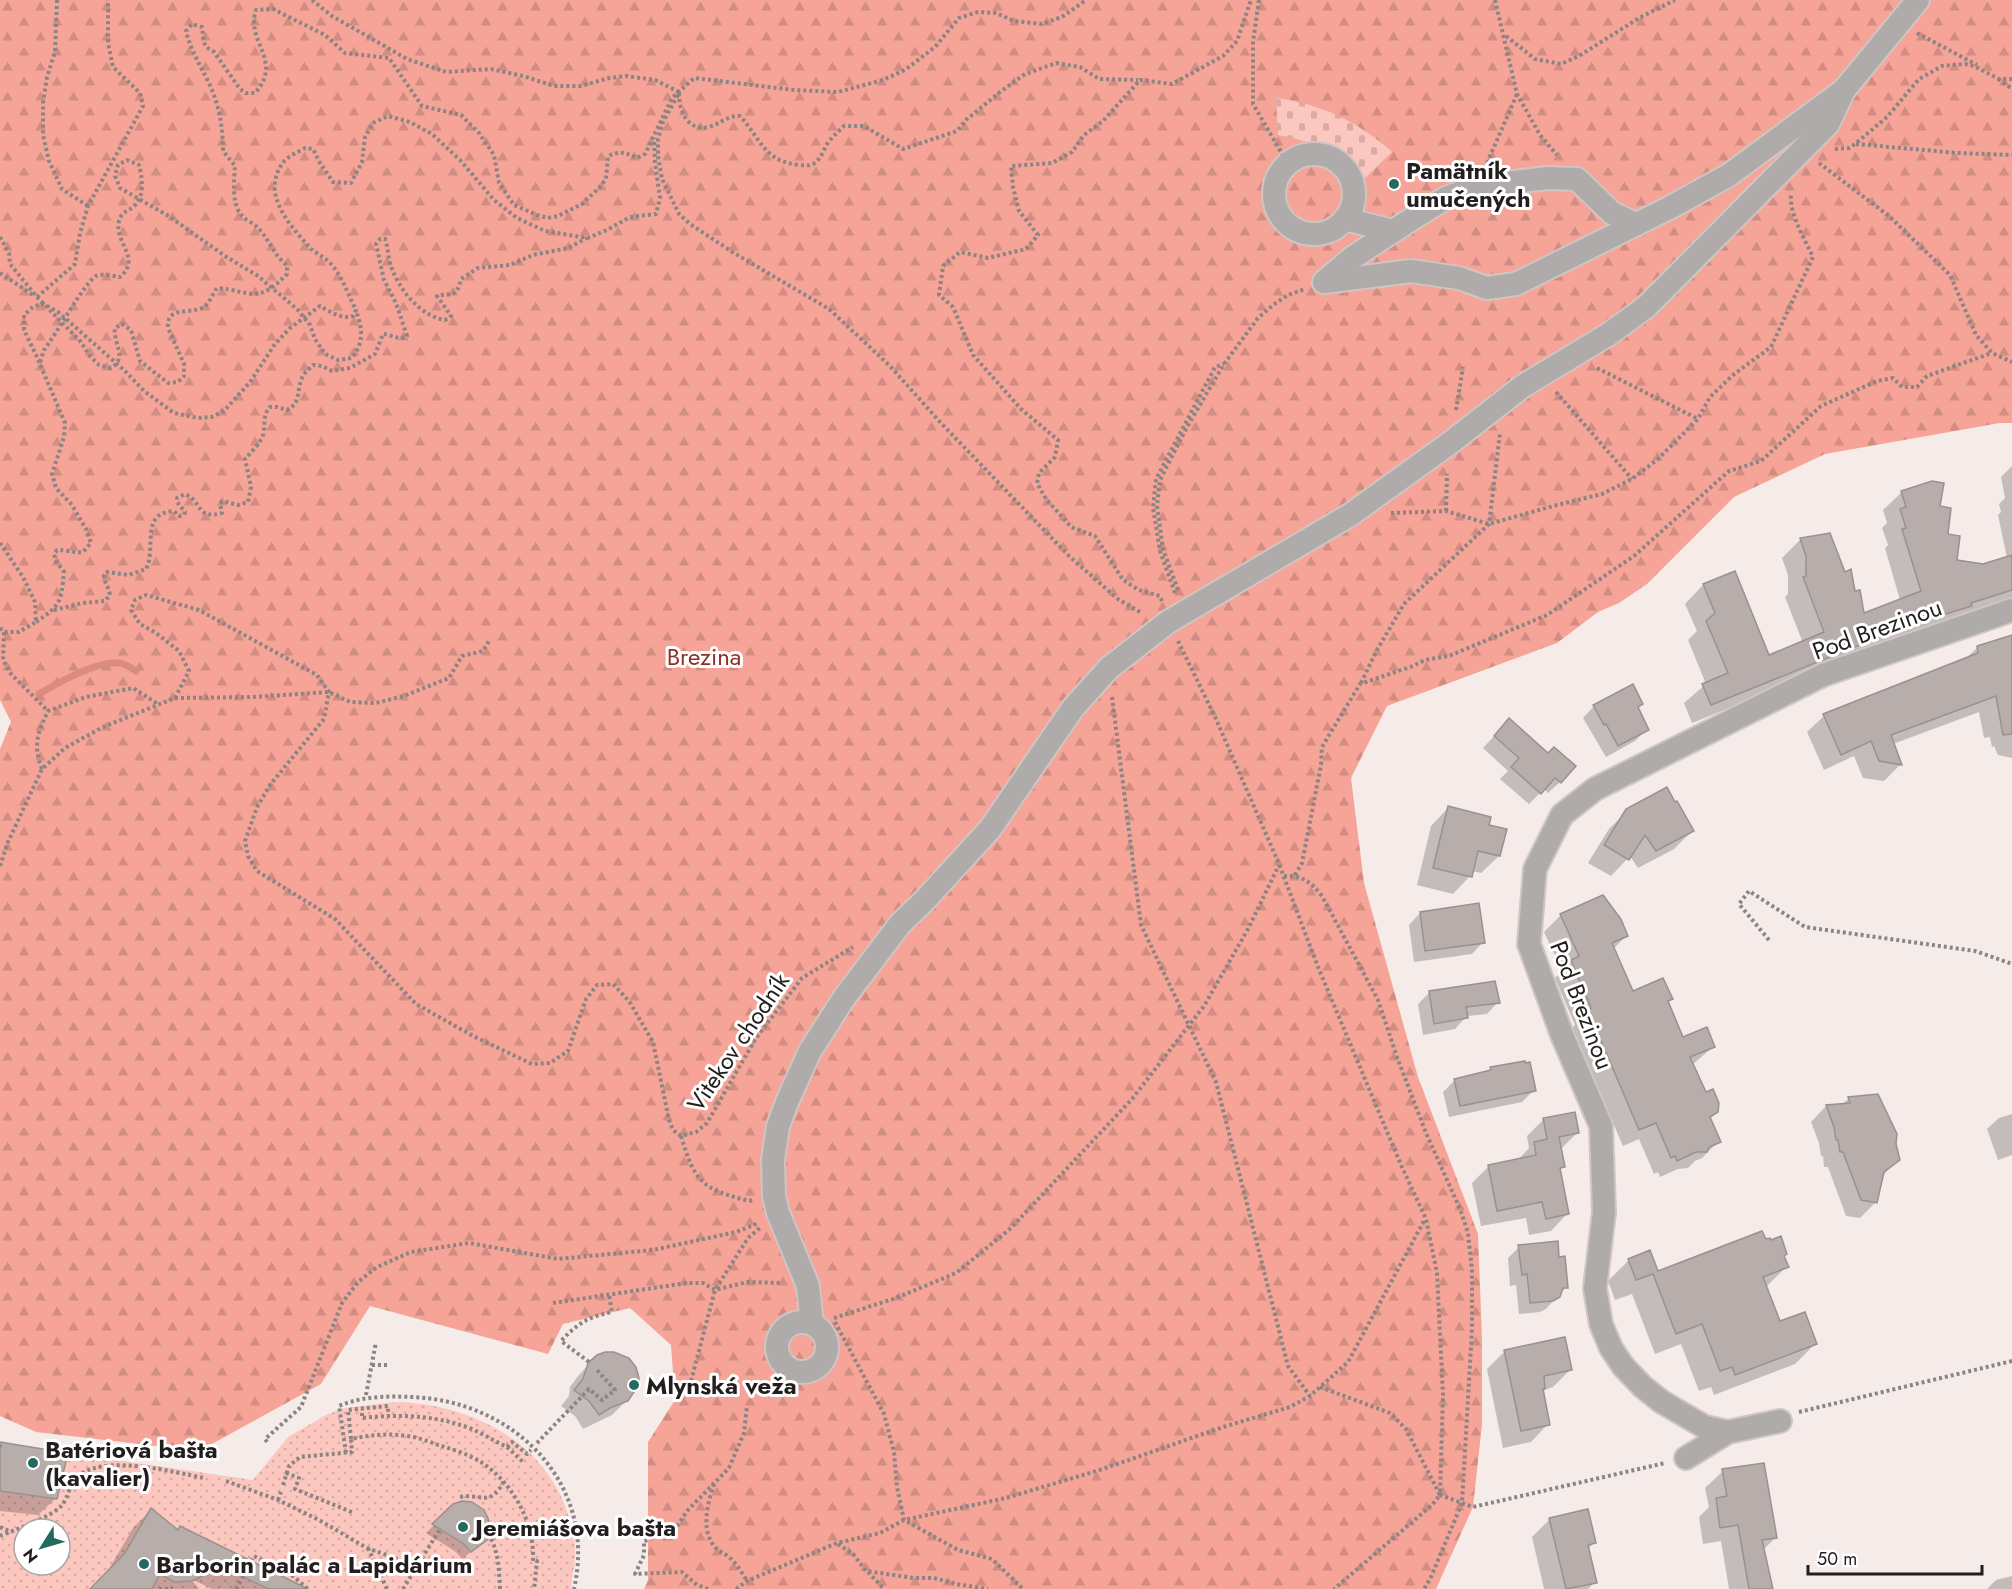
<svg xmlns="http://www.w3.org/2000/svg" width="2012" height="1589" font-family="Jost,sans-serif">
<style>
.forest{fill:url(#forest-firs)}
.cemetery{fill:url(#cemetery-stones)}
.park{fill:url(#park-dots);fill-rule:evenodd}
.shadow{fill:#0003}
.lines{fill:none;stroke-linecap:round;stroke-linejoin:round}
.stream{stroke:#db8c80;stroke-width:7}
.building{fill:#b7adab;stroke:#9a918f;stroke-width:1.5}
.minor-casing{stroke:#cfc6c4;stroke-width:26}
.path{stroke:#8b8483;stroke-width:4;stroke-dasharray:3 3;stroke-linecap:butt}
.minor{stroke:#afabaa;stroke-width:22}
.poi-dot{fill:#256a5e;stroke:#fff;stroke-width:2}
.labels{text-anchor:middle;dominant-baseline:central;stroke-width:6;stroke-linejoin:round;paint-order:stroke}
.poi-label{font-size:24px;font-weight:bold;fill:#221e1e;stroke:#fff;text-anchor:start}
.street-label{font-size:24px;fill:#221e1e;stroke:#fff}
.park-label{font-size:24px;fill:#8e3127;stroke:#fff}
</style>
<defs>
<pattern id="forest-firs" width="22" height="20" patternUnits="userSpaceOnUse" patternTransform="scale(1.5)"><rect width="22" height="20" fill="#f5a497"/><path d="M5 1l3.5 6h-7zM16 11l3.5 6h-7z" fill="#d28d82"/></pattern>
<pattern id="cemetery-stones" width="16" height="16" patternUnits="userSpaceOnUse" patternTransform="scale(1.5)"><rect width="16" height="16" fill="#fbc7bf"/><path d="M2 7V4a2 2 0 0 1 4 0v3zM10 15v-3a2 2 0 0 1 4 0v3z" fill="#d7aaa4"/></pattern>
<pattern id="park-dots" width="8" height="8" patternUnits="userSpaceOnUse" patternTransform="scale(1.5)"><rect width="8" height="8" fill="#fbc7bf"/><path d="M2 2h.1M6 6h.1" fill="none" stroke="#d7aaa4" stroke-width="1.8" stroke-linecap="round"/></pattern>
</defs>
<rect width="100%" height="100%" fill="#f5ebe9"/>
<path class="forest" d="M0,0h2012v423h-12l-175,31 -91,43 -87,87 -28,19 -21,9 -41,31 -170,63 -36,72 13,105 54,194 60,157 4,105v85l-9,83 -37,82h-792l4,-9v-138l27,-42 -4,-55 -41,-37 -67,16 -15,30 -178,-48 -49,78 -122,67 -163,-19 -36,-16v-667l11,-27 -11,-22z"/>
<path class="cemetery" d="M1276,98c45,6 83,24 116,54l-27,26c-25,-25 -53,-37 -87,-43z"/>
<path class="park" d="M395,1402c88,2 171,52 180,146 1,13 -3,28 -4,41h-571v-146l253,37 35,-43 38,-22 18,-7zM24,1529h36v36h-36z"/>
<g class="shadow">
<path d="M2012,466v136l-102,33 -218,88 -8,-20 22,-19 -18,-44 9,-9 -12,-27 18,-19 31,-12 34,84 35,-14 -18,-46 3,-3v-19l-6,-17 18,-18 29,-5 34,80 37,-15 -15,-52 3,-3 -6,-17 5,-5 -4,-13 19,-18 37,15 16,55 29,3 23,-7 -9,-43 3,-3 -2,-8 6,-6 -4,-21z"/>
<path d="M2012,637v121l-14,-3 -4,-9 -2,1 -2,-10 -6,1 -5,-26 -86,32 7,21 -16,16 -21,-3 -9,-22 -30,14 -17,-38 17,-16 141,-57 13,-12z"/>
<path d="M1642,704l-5,4 10,21 -12,12 -29,16 -23,-39 11,-12z"/>
<path d="M1509,720l51,62 -12,11 -4,-4 -15,15 -29,-25 8,-8 -25,-23z"/>
<path d="M1448,808l39,18 12,30 -18,17 -9,-2 -2,5 -17,18 -36,-9 14,-59z"/>
<path d="M1627,811l65,20 -18,18 -36,19 -8,-12 -19,20 -23,-13 21,-34z"/>
<path d="M1420,913l63,29 -11,12 -58,8 -5,-37z"/>
<path d="M1561,915l65,21 -13,13 19,44 39,6 -4,4 15,36 31,8 -21,18 14,29 11,18 -8,7 10,22 -17,17 -7,3 -7,7 -10,1 -18,8 -2,-5 -4,2 -15,-35 -16,7 -51,-118 3,-3 -20,-47 7,-7 -18,-39z"/>
<path d="M1430,992l68,10 -11,12 -20,2 -12,13 -32,6 -5,-31z"/>
<path d="M1491,1068l43,22 -12,12 -73,15 -6,-25 12,-12 31,-7z"/>
<path d="M1877,1096l22,63 -17,17 -6,26 -16,16 -14,-2 -18,-49h-4l-1,-11h-2l-2,-13 -8,-21 15,-16 16,-1 6,-6z"/>
<path d="M2012,1114v41l-14,5 -11,-31 12,-11z"/>
<path d="M1543,1120l35,12 -17,17 2,18 -4,4 8,43 -16,17 -22,4 -3,-17 -45,8 -9,-43 17,-17 29,-6 11,-12 -2,-12z"/>
<path d="M1765,1241l18,16 4,9 -22,22 14,35 37,20 -21,21 -81,31 -3,-8 -12,4 -18,-47 -26,10 -23,-60 -17,6 -7,-19 21,-21 28,13z"/>
<path d="M1519,1247l39,12 8,28 -20,22 -6,3 -21,2 -3,-29 -6,1 -2,-28z"/>
<path d="M1505,1351l66,18 -18,18 -12,4 7,33 -17,18 -28,6 -16,-79z"/>
<path d="M593,1360l34,40 -15,15 -29,14 -8,-13 -14,-10 8,-10 1,-9 8,-11z"/>
<path d="M0,1447l56,51 -18,17 -38,-4z"/>
<path d="M1723,1471l52,67 -12,12 8,39h-42l-8,-48 -18,3 -4,-27 10,-10 -4,-19z"/>
<path d="M454,1505l33,22 6,7 -31,25 -6,-7 -30,-19z"/>
<path d="M151,1510l26,21 128,58h-93l-21,-10 8,10h-108l15,-15 27,-46z"/>
<path d="M1550,1519l44,24 -6,6 7,33 -7,7h-44l-12,-52z"/>
<path d="M2012,1576v13h-25l9,-9z"/>
</g>
<g class="lines">
<path class="stream" d="M39,694c18,-11 58,-33 80,-31 5,0 12,5 17,8"/>
</g>
<g class="building">
<path d="M1932,481l12,2 -4,23 11,2 -3,26 12,2 -3,24 26,4 29,-9v35l-41,13 1,3 -43,13v-2l-218,88 -9,-21 26,-11 -22,-52 9,-8 -12,-29 32,-13 34,84 55,-23 -21,-55 3,-1v-20l-6,-18 30,-5 15,39 6,-3 4,22 5,-1 4,23 57,-22 -19,-62 4,-1 -6,-19 6,-2 -5,-16z"/>
<path d="M2012,635v99l-9,1 -7,-39 -105,39 11,30 -23,-4 -8,-20 -30,14 -18,-41 155,-61 -1,-7z"/>
<path d="M1633,684l10,20 -5,3 11,23 -31,16 -12,-22 -2,1 -11,-20z"/>
<path d="M1509,718l39,35 6,-6 22,19 -15,17 -6,-5 -14,16 -30,-27 8,-9 -25,-22z"/>
<path d="M1667,787l8,15 2,-1 17,30 -38,20 -11,-16 -16,25 -25,-15 22,-36z"/>
<path d="M1448,806l43,11 -2,8 18,4 -7,27 -22,-5 -6,26 -39,-9z"/>
<path d="M1603,895l18,24 7,17 -16,7 21,48 30,-13 10,21 -5,2 15,36 24,-10 8,20 -25,10 16,35 7,-3 6,14 -1,9 -8,5 11,25 -12,5 -2,5h-11l-19,9 -2,-5 -4,2 -15,-35 -17,7 -51,-120 3,-2 -20,-48 8,-4 -19,-42z"/>
<path d="M1479,903l6,40 -60,8 -5,-39z"/>
<path d="M1495,981l5,22 -34,4 2,11 -34,6 -5,-33z"/>
<path d="M1525,1061v2l5,-1 6,29 -76,15 -6,-27 37,-9 -1,-3z"/>
<path d="M1878,1094l19,40 -1,10 4,16 -16,12 -7,31 -16,-3 -18,-48h-3l-2,-12h-2l-2,-13 -8,-22 24,-2 -2,-6z"/>
<path d="M1575,1112l4,21 -20,4 6,30 -5,1 9,46 -23,5 -4,-17 -45,9 -9,-46 48,-10 -2,-13 13,-3 -4,-21z"/>
<path d="M1762,1231l4,8 4,-1 1,2 10,-4 6,18 -3,2 5,11 -26,10 17,44 25,-9 12,32 -82,31 -3,-8 -12,4 -18,-47 -26,10 -23,-60 -17,6 -8,-21 22,-9 8,21z"/>
<path d="M1558,1241l1,16 6,-1 3,32h-5l-3,9 -7,4 -23,2 -3,-29 -5,1 -4,-30z"/>
<path d="M1565,1337l7,33 -28,6 1,13h-2l7,36 -29,6 -17,-81z"/>
<path d="M605,1352h9l15,6 7,9 3,11 -1,8 -10,15 -18,7 -11,7 -10,-14 -15,-11 9,-11 5,-16 9,-8z"/>
<path d="M0,1442l68,11 -11,46 -57,-8z"/>
<path d="M1764,1463l13,75 -15,2 11,49h-24l-11,-64 -18,3 -4,-30 11,-2 -5,-27z"/>
<path d="M462,1501l10,1 12,8 4,8 1,8 6,8 -24,18 -7,-8 -32,-20 21,-20z"/>
<path d="M151,1508l27,22 2,-4 128,63h-39l-56,-26 -10,13 -11,5 -18,1 -14,-8 -8,15h-62l35,-36z"/>
<path d="M1588,1509l8,34 -8,2 9,38 -31,6 -17,-71z"/>
</g>
<g class="lines">
<defs>
<g id="minor">
<circle cx="1314" cy="194" r="40"/>
<path d="M1345,219l48,12"/>
<path d="M1325,281l27,-23 66,-43 28,-17 31,-12 71,-8 29,1 35,34 24,11"/>
<path d="M1324,282l87,-11 48,7 28,10 29,-4 155,-77 58,-32 115,-85 74,-90"/>
<circle cx="802" cy="1347" r="25"/>
<path d="M812,1324l-4,-38 -30,-73 -4,-17 -1,-36 5,-34 9,-24 23,-51 34,-53 56,-74 25,-24 65,-71 83,-121 36,-40 59,-46 182,-107 100,-72 73,-57 86,-52 37,-27 182,-183 16,-34"/>
<path d="M1728,1432l-23,-5 -43,-25 -19,-15 -20,-21 -12,-18 -10,-24 -6,-36 9,-76 -3,-86 -39,-91 -33,-91 6,-75 27,-54 33,-26 228,-114 189,-65"/>
<path d="M1686,1458l42,-26 52,-11"/>
</g>
</defs>
<use href="#minor" class="minor-casing"/>
<g class="path">
<path d="M57,0l-2,52 -8,25 -4,26v32l6,26 13,28 26,17"/>
<path d="M312,0l20,16 75,43 39,13 45,-3 32,7 31,10h27l28,-8 17,-2 29,4 24,12"/>
<path d="M1259,0l-6,42v62l35,60"/>
<path d="M1495,0l22,94 23,41 17,20"/>
<path d="M1917,33l60,32"/>
<path d="M1506,36l29,23 26,5 18,-8 60,-38 36,-18"/>
<path d="M1998,79l14,10"/>
<path d="M679,93c0,17 8,39 30,34 11,-3 19,-12 31,-11 21,23 24,46 60,49 7,1 13,1 18,-5 4,-4 6,-11 9,-16 5,-7 11,-12 17,-18h20l39,23 54,-18 9,-11 34,-28 25,-18 31,-11 24,4 19,12 39,1"/>
<path d="M678,95l-15,27 -5,17v17l4,23 17,35 11,10 44,29 95,56 61,57 50,56 130,135 49,43 23,13"/>
<path d="M1856,144l102,9 54,2"/>
<path d="M1835,149l14,-1 6,-4 32,-27 32,-38 23,-13 23,-2 9,2 25,13h13"/>
<path d="M1487,163l30,-69"/>
<path d="M1819,163l70,53 61,59 26,60 16,18 20,9"/>
<path d="M0,237l9,16 1,11 27,33 44,45 8,13 10,10 12,3c17,-10 2,-25 4,-40l7,-4 9,6 9,31 28,22 10,-1 6,-6v-12l-16,-36c-2,-22 21,-14 34,-20 7,-3 10,-13 15,-20 35,3 40,17 70,-14v-9c-14,-10 -17,-25 -29,-37 -4,-5 -11,-7 -15,-11 -12,-12 -9,-35 -8,-51l-12,-15c0,-25 -4,-46 -14,-68 -9,-18 -18,-32 -23,-52l6,-7 10,3 2,15 2,5 8,5 26,37 6,4h9c29,-32 -10,-52 1,-83l17,-1 52,26 20,18 44,5 33,48 39,9 18,18 15,22 5,28 15,22 23,10 11,3 10,-2 24,-12 17,-16 7,-9 2,-23c12,-5 17,-4 29,2l8,-4 27,-56 22,-20 100,12 44,2 45,-12 22,-10 30,-23 24,-29 19,-6 18,1 18,8 28,3 20,-7 24,-17"/>
<path d="M0,273l33,22"/>
<path d="M37,297l38,-33 5,-31 8,-27 55,-100 -3,-13 -27,-26 -5,-24v-43"/>
<path d="M40,362l4,-12c11,-14 41,-68 52,-74 7,-3 17,0 24,1 22,-19 -6,-34 -1,-56 3,-11 10,-9 16,-16 10,-10 7,-28 4,-40l-12,-5 -9,5 -3,11 5,12 47,27 58,41 33,20 40,34 12,15 5,14 10,15 13,6 14,-2c13,-18 10,-28 4,-48"/>
<path d="M1597,368l101,51"/>
<path d="M1556,392l76,87"/>
<path d="M1456,410l7,-43"/>
<path d="M1446,511l1,-37"/>
<path d="M1391,513l55,-2 43,13 68,-19 45,-11 30,-15 26,-20 40,-40 12,-22 23,-22 38,-28 42,-90c-8,-17 -24,-44 -22,-62"/>
<path d="M0,543l23,34 12,25 1,20 -17,10h-15"/>
<path d="M1178,590l-15,-41 -6,-43 3,-26 27,-53 37,-63 34,-46 15,-13 15,-10 17,-6"/>
<path d="M1175,593l-15,-42 -7,-43 3,-29 59,-112 9,-3"/>
<path d="M1162,601l-2,-5 -21,-6 -16,-10 -28,-44 -24,-9 -25,-28 -9,-16 2,-10 16,-16 3,-17 -37,-31 -48,-54 -20,-48 -14,-12 4,-29 17,-14 28,6 38,-9 12,-14 -19,-24 -6,-24 -2,-21 41,-3 20,-11 12,-17 19,-14 37,-41 32,4 51,-28 14,-15 14,-41"/>
<path d="M54,610l29,-7 22,-2 5,-6c-1,-8 -6,-12 -6,-20l3,-3 22,3 17,-6c11,-21 -7,-56 28,-58l5,5 5,-1 1,-3 -8,-10v-4l8,-4c18,8 11,26 37,19l-2,-10 3,-2 15,4 10,-3 3,-15 -6,-28c6,-7 15,-15 18,-24 3,-11 -1,-19 7,-28h7l10,3c15,-7 9,-22 16,-34 2,-4 6,-7 10,-11l9,1 10,5 18,-3 25,-14 8,-20c9,1 17,7 24,2l-11,-33 -12,-23 -8,-36 4,-5h5c3,8 3,16 5,24 7,24 29,53 55,57l6,-4 -14,-20c16,-4 19,3 24,-17l17,-11 32,-3 23,-10 35,-7 19,-10"/>
<path d="M36,622c25,-17 25,-20 28,-50l-8,-11 -2,-7 3,-4c10,0 17,3 26,2l8,-9 -5,-14 -14,-24 -16,-17 -4,-14 12,-37 1,-14 -28,-66 -13,-27v-15l10,-9 10,-2 14,8 66,58 20,21 30,22 24,5 14,-1 12,-6 26,-29 25,-38 15,-16 30,-22c9,5 22,14 33,10l3,-6c-8,-15 -13,-32 -24,-45 -6,-7 -15,-11 -22,-17 -20,-23 -49,-53 -28,-84 4,-7 16,-12 23,-16l8,1 7,14 13,19 18,1 11,-21 3,-25 8,-14 15,-7 22,6 22,12 28,26 34,40 23,18 28,13 43,7 19,-8 23,-13 26,-3 4,-16 -5,-35 -1,-25"/>
<path d="M0,628l4,4 -1,28 8,14 37,37"/>
<path d="M1178,641l38,78 63,145 39,103 83,198 25,54 11,54 6,122 -3,100 33,12 192,-44"/>
<path d="M1361,683l16,-33 27,-46 85,-80 11,-91"/>
<path d="M1112,697l29,228 75,157 72,284 22,30"/>
<path d="M175,698l78,-1 76,-5 21,10 26,1 28,-7 45,-18 13,-22 21,-5 7,-12"/>
<path d="M42,769c-9,-24 -5,-35 6,-58l38,-14 47,-9 25,16"/>
<path d="M0,866l8,-24 34,-73 23,-21 38,-21 72,-29 14,-27 -10,-20 -23,-18 -16,-9 -9,-14 4,-10 11,-5 53,15 118,65 12,17 -5,27 -54,66 -13,22 -12,34 3,15 9,15 78,48 81,85 57,32 59,28 18,-1 18,-12 18,-52 11,-14 16,-1 16,17 24,41 16,78 4,10 8,6 15,-4 11,-9 49,-85 46,-60 51,-31"/>
<path d="M1295,875l7,-12 19,-98 1,-18 38,-63 53,-18 12,-6 24,-4 98,-41 87,-59 95,-85 32,-10 60,-55 56,-25 16,-3 9,9h15l10,-11 65,-23"/>
<path d="M1284,876c18,-1 27,6 38,20l56,104 19,57 29,76 34,76 8,24 4,37v59l-10,174 -31,74 -7,12"/>
<path d="M1769,940l-30,-36 10,-13 56,36 170,24 37,13"/>
<path d="M681,1136c14,47 21,53 68,65l4,-1"/>
<path d="M553,1303l134,-20h16l12,7 32,-8 35,1"/>
<path d="M834,1318l62,-20 60,-25 55,-45 121,-129 72,-93 44,-77 31,-64"/>
<path d="M835,1322l49,92 10,38 3,35 7,33 54,30 34,9 31,30"/>
<path d="M589,1362l-28,-21c17,-18 27,-24 51,-29l-3,-17"/>
<path d="M372,1365h15"/>
<path d="M691,1381l24,-91 33,-52 13,-11"/>
<path d="M1320,1387l70,26 16,16 34,66 -8,10 -98,84"/>
<path d="M366,1395l10,-53"/>
<path d="M1799,1412l213,-51"/>
<path d="M362,1413v5c36,-4 73,-3 107,10 13,5 25,13 38,19l5,-5 15,12 4,-4"/>
<path d="M351,1439l-3,-29 40,-4v9"/>
<path d="M267,1442l-2,-3 36,-32 41,-104 16,-21 19,-15 34,-15 58,-9 89,16 95,-9 83,-18 23,-9"/>
<path d="M537,1443l52,-54 13,11 13,-10 -19,-21"/>
<path d="M0,1446l1,1"/>
<path d="M507,1447l17,16"/>
<path d="M346,1453l-7,-47c23,-10 48,-10 73,-9 102,4 186,86 162,192"/>
<path d="M286,1473l13,5 -4,11 59,24"/>
<path d="M226,1481l52,19 41,20 48,28 51,18"/>
<path d="M714,1484c-6,19 -14,46 1,63 4,5 10,6 15,11 7,6 12,15 17,23"/>
<path d="M283,1485l6,-19 11,-9 52,-5 -1,-13c19,-4 37,-6 56,-3 10,1 21,5 31,9 14,4 30,9 43,17 32,21 54,61 52,99h4l-3,28"/>
<path d="M460,1497c22,-4 30,11 44,-16"/>
<path d="M278,1500l3,-8"/>
<path d="M0,1527l9,4"/>
<path d="M0,1536c14,-6 54,-20 62,-31 8,-10 7,-24 19,-31 28,-19 92,-2 123,4"/>
<path d="M491,1539c8,15 8,33 9,50"/>
<path d="M838,1544l15,10 13,17 48,7h20l22,6 32,5"/>
<path d="M368,1548l19,41"/>
<path d="M251,1561l3,-5 39,20 15,13"/>
<path d="M868,1572l16,17"/>
<path d="M159,1589h14"/>
<path d="M236,1589l8,-14"/>
<path d="M403,1589l37,-60"/>
<path d="M708,1589l-11,-4 -15,-13 -47,2 9,-19v-14c13,-3 20,-13 34,-16l9,-14 42,-43 15,-35 3,-27"/>
<path d="M736,1589l11,-8 90,-38 43,-10 24,-13 102,-22 97,-29 120,-42 67,-20 20,-11 38,-34 77,-143"/>
</g>
<use href="#minor" class="minor"/>
</g>
<g class="poi-dot">
<circle cx="1394" cy="184" r="6"/>
<circle cx="634" cy="1385" r="6"/>
<circle cx="33" cy="1463" r="6"/>
<circle cx="463" cy="1527" r="6"/>
<circle cx="144" cy="1564" r="6"/>
</g>
<g class="labels">
<g class="poi-label">
<text x="1406" y="170">Pamätník<tspan x="1406" dy="28">umučených</tspan></text>
<text x="646" y="1385">Mlynská veža</text>
<text x="45" y="1449">Batériová bašta<tspan x="45" dy="28">(kavalier)</tspan></text>
<text x="475" y="1527">Jeremiášova bašta</text>
<text x="156" y="1564">Barborin palác a Lapidárium</text>
</g>
<g class="street-label">
<text transform="translate(1877 629) rotate(-20)">Pod Brezinou</text>
<text transform="translate(1582 1005) rotate(69)">Pod Brezinou</text>
<text transform="translate(738 1042) rotate(-56)">Vitekov chodník</text>
</g>
<g class="park-label">
<text x="704" y="656">Brezina</text>
</g>
</g>
<g transform="translate(42 1547) rotate(233)"><circle r="28" fill="#ffffff" stroke="#a7a5a5" stroke-width="1.5"/>
<path d="M0-4.5L10 22L0 15L-10 22Z" fill="#256a5e"/>
<text y="-9" font-size="16" font-weight="bold" text-anchor="middle" fill="#221e1e">N</text>
</g>
<path d="M1808 1565v9h174v-9" fill="none" stroke="#221e1e" stroke-width="3"/>
<text x="1817" y="1565" font-size="18" fill="#221e1e" stroke="#ffffff" stroke-width="4.5" paint-order="stroke">50 m</text>
</svg>
